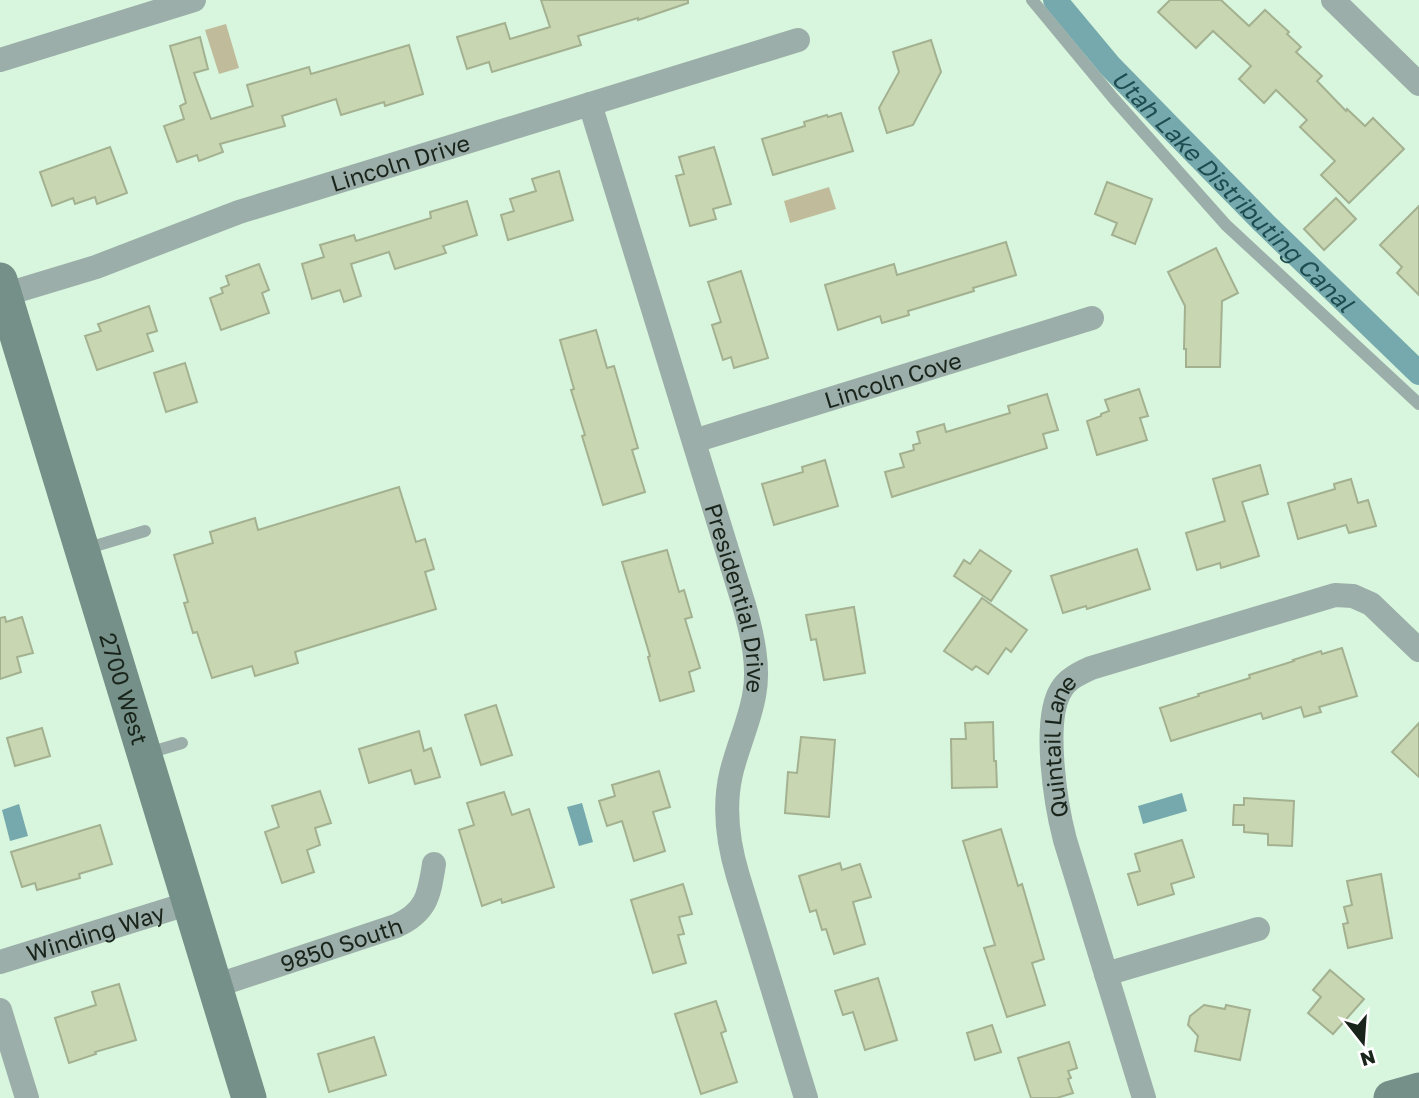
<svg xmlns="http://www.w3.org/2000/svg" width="1419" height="1098" font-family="'Golos Text',sans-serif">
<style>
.green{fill:#c0bb9b}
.water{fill:#76a9ad}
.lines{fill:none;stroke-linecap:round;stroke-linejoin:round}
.canal{stroke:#76a9ad;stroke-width:24}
.building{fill:#c8d7b1;stroke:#a4b191;stroke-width:2}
.lane{stroke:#9caea9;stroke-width:12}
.street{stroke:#9caea9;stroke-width:24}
.secondary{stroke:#759088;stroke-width:35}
.labels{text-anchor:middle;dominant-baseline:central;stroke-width:7;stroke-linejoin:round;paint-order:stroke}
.street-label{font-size:23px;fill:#19241b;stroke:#fff}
.water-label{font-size:24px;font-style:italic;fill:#1e4d50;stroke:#fff}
</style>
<rect width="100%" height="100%" fill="#d7f6dd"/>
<g class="green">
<path d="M226,24l13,44 -20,6 -14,-44z"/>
<path d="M829,187l7,22 -46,14 -6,-22z"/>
</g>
<g class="water">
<path d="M1182,793l5,18 -44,13 -5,-18z"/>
<path d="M582,803l11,39 -14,4 -12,-39z"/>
<path d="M19,804l9,32 -18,5 -8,-31z"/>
</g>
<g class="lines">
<path class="canal" id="s1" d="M1055,0l55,66 154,157 155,150"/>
</g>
<g class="building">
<path d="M541,0h147v3l-50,17v-2l-60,18 3,9 -89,27 -3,-10 -22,7 -10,-32 48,-14 5,16 40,-12z"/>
<path d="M1170,0h51l28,26 16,-16 24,22 -2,2 14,13 -5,5 26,24 -5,5 29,30 1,-2 18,17 8,-8 31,31 -55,54 -28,-28 14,-14 -35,-34 7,-7 -31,-30 -12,13 -25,-24 12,-13 -38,-35 -17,17 -38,-36z"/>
<path d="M200,37l8,32 -14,4 17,46 42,-13 -6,-21 62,-18 2,7 98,-29 14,49 -38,12 -1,-4 -43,13 -5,-16 -54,17 3,10 -65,18 3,8 -24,9 -2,-6 -20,7 -13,-36 20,-7 -4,-13 6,-3 -16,-57z"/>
<path d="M931,40l10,32 -28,53 -26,8 -8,-25 20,-36 -6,-20z"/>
<path d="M841,113l12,38 -80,24 -11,-36 43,-13 -1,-4 23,-7 1,2z"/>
<path d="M110,147l17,46 -30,11 -2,-7 -20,7 -2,-6 -21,8 -12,-34z"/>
<path d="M714,147l17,57 -18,5 3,10 -26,7 -14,-50 8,-2 -5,-17z"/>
<path d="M559,171l14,49 -65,20 -7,-25 13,-4 -4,-12 26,-8 -4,-12z"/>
<path d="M1107,182l45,17 -17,45 -23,-9 5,-12 -22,-9z"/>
<path d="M1336,198l20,21 -32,31 -20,-21z"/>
<path d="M467,201l10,34 -34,11 3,7 -51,16 -6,-17 -38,12 10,32 -17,6 -4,-12 -28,9 -10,-35 22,-7 -4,-12 34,-10 2,6 75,-23 -1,-6z"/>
<path d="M1419,206v89l-22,-22 5,-6 -22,-22z"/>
<path d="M1006,242l10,33 -43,13 1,3 -66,20 1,4 -27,8 -2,-7 -42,14 -13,-45 69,-21 3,11z"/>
<path d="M1216,248l22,45 -16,8 -2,66h-34v-18h-2l1,-43 -17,-34z"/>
<path d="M259,264l10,26 -7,3 7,20 -48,17 -11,-32 13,-5 -2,-5 8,-3 -3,-9z"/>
<path d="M741,271l27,87 -34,10 -3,-11 -8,3 -11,-35 9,-3 -13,-40z"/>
<path d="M149,306l8,25 -10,3 6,17 -56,19 -12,-34 16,-5 -3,-7z"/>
<path d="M596,330l11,38 7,-2 24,82 -6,2 13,42 -42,13 -21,-69 3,-1 -14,-45 3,-1 -14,-49z"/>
<path d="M185,363l12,39 -31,10 -12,-39z"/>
<path d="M1139,389l9,27 -8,2 7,22 -50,15 -10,-34 14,-5v-2l8,-3 -4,-11z"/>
<path d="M1047,394l11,36 -15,4 4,14 -155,49 -7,-25 19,-5 -4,-13 14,-4 -1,-5 7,-2 -3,-11 27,-8 2,8 64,-19 -2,-7z"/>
<path d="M825,460l13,46 -64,19 -12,-41 41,-12 -1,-5z"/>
<path d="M1260,465l8,29 -26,8 17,54 -38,12 -1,-5 -23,7 -11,-37 39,-12 -12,-42z"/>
<path d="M1351,479l7,24 10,-3 8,26 -27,7 -3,-8 -48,14 -10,-36 47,-14 -1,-5z"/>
<path d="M399,487l17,55 9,-3 9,30 -9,3 11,37 -141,43 3,11 -43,13 -3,-10 -40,12 -15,-46 -4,1 -9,-30 4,-1 -14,-47 39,-12 -3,-11 45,-14 3,12z"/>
<path d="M1137,549l13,40 -63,20 -1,-3 -23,7 -12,-37z"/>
<path d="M667,550l12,42 5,-2 8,27 -7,2 15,49 -11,4 5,19 -34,10 -12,-44 2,-1 -28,-94z"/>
<path d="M980,550l31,21 -20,30 -37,-25 10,-16 6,4z"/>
<path d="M982,598l45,32 -16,22 -5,-4 -18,26 -12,-8 -4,4 -28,-19z"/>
<path d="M854,607l11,66 -41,7 -8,-41 -5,1 -5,-25z"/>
<path d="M5,617l1,5 16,-5 11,36 -16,4 4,15 -21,7v-61z"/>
<path d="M1342,648l15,48 -38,11 2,5 -17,5 -3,-10 -38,12 -2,-6 -90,28 -11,-33 39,-12 -1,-2 52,-16 -1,-3 45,-14 -1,-1 28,-9 1,3z"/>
<path d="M496,705l16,50 -31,10 -16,-50z"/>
<path d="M993,722l1,39h2l1,26 -45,1 -1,-49h15l-1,-16z"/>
<path d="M1419,723v54l-27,-25z"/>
<path d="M42,728l8,28 -35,10 -8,-28z"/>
<path d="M419,731l5,20 7,-3 9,29 -25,7 -4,-14 -42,13 -10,-34z"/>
<path d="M801,737l34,3 -6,77 -44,-4 3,-41 9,1z"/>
<path d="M659,771l11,36 -17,5 12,39 -31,10 -12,-40 -15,5 -8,-25 16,-5 -3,-11z"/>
<path d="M320,791l11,32 -16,5 5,17 -13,5 7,22 -32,11 -17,-51 14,-5 -7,-21z"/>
<path d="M504,792l8,23 17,-6 25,78 -52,16 -1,-4 -19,7 -23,-76 15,-5 -7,-22z"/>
<path d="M1244,798l50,3 -2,45 -24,-1v-11l-24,-2v-7h-11l1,-20h10z"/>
<path d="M100,825l12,39 -33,10 1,4 -43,12 -2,-7 -13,4 -11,-35z"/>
<path d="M1001,829l17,57 4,-2 22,75 -12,4 13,42 -38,12 -23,-69 11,-3 -32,-104z"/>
<path d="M1182,840l12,37 -23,7 3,10 -36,11 -10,-31 12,-3 -5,-17z"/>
<path d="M840,863l2,7 18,-6 11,33 -18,5 12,42 -31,10 -8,-25 -4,1 -6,-20 -6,2 -11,-36z"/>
<path d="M1381,874l11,64 -44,10 -5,-24 5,-1 -4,-16 8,-2 -5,-24z"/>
<path d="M683,884l9,30 -13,3 5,17 -6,1 8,28 -33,10 -22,-73z"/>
<path d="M1330,970l34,29 -31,35 -25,-21 13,-16 -8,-7z"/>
<path d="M878,978l19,62 -32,10 -12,-38 -10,3 -8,-24z"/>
<path d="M119,984l17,56 -41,12 1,2 -27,9 -14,-45 41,-13 -4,-13z"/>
<path d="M716,1001l10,30 -5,2 16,49 -36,12 -26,-80z"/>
<path d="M1204,1005l21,4 1,-4 24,5 -10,50 -45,-9 3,-15 -10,-11 2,-9z"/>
<path d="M992,1025l9,27 -26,8 -8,-27z"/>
<path d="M374,1037l12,38 -57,17 -11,-38z"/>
<path d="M1069,1042l8,26 -9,3 3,7 -3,1 5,14 -16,5h-26l-13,-40z"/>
</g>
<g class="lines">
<g class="lane">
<path d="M1032,0l82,99 112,126 193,179"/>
<path d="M85,549l60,-18"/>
<path d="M145,754l37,-11"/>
</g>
<g class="street">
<path d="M1333,0l86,84"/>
<path d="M0,60l194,-60"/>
<path id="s2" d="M590,104l154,501c8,29 16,61 10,91 -5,27 -17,52 -23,78 -8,35 -3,69 7,102l68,222"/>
<path id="s3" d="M0,296l96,-29 143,-55 559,-172"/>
<path id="s4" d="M694,441l398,-123"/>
<path id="s5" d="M0,962l190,-59"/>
<path d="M1106,974l152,-45"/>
<path id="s6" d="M215,986l181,-60c31,-14 33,-31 38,-62"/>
<path d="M0,1010l27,88"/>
<path id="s7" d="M1144,1098l-79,-258c-9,-34 -23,-119 -4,-150 6,-11 19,-17 30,-22l244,-73 18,1 18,8 48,46"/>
</g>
<g class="secondary">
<path id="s8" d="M0,280l249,818"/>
<path d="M1391,1098l28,-8"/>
</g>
</g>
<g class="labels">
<g class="street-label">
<text stroke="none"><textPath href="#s3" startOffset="422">Lincoln Drive</textPath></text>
<text stroke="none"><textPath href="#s4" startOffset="208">Lincoln Cove</textPath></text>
<text stroke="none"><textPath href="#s2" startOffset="516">Presidential Drive</textPath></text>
<text stroke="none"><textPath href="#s8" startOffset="427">2700 West</textPath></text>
<text stroke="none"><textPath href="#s7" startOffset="366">Quintail Lane</textPath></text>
<text stroke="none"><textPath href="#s5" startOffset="100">Winding Way</textPath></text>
<text stroke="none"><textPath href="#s6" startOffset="133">9850 South</textPath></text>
</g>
<g class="water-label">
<text stroke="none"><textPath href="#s1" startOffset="261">Utah Lake Distributing Canal</textPath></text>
</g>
</g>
<g transform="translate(1363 1042) rotate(163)" stroke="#ffffff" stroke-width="5" paint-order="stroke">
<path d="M0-5L12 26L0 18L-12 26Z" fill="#19241b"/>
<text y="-10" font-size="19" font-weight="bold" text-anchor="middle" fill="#19241b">N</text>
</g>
</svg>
